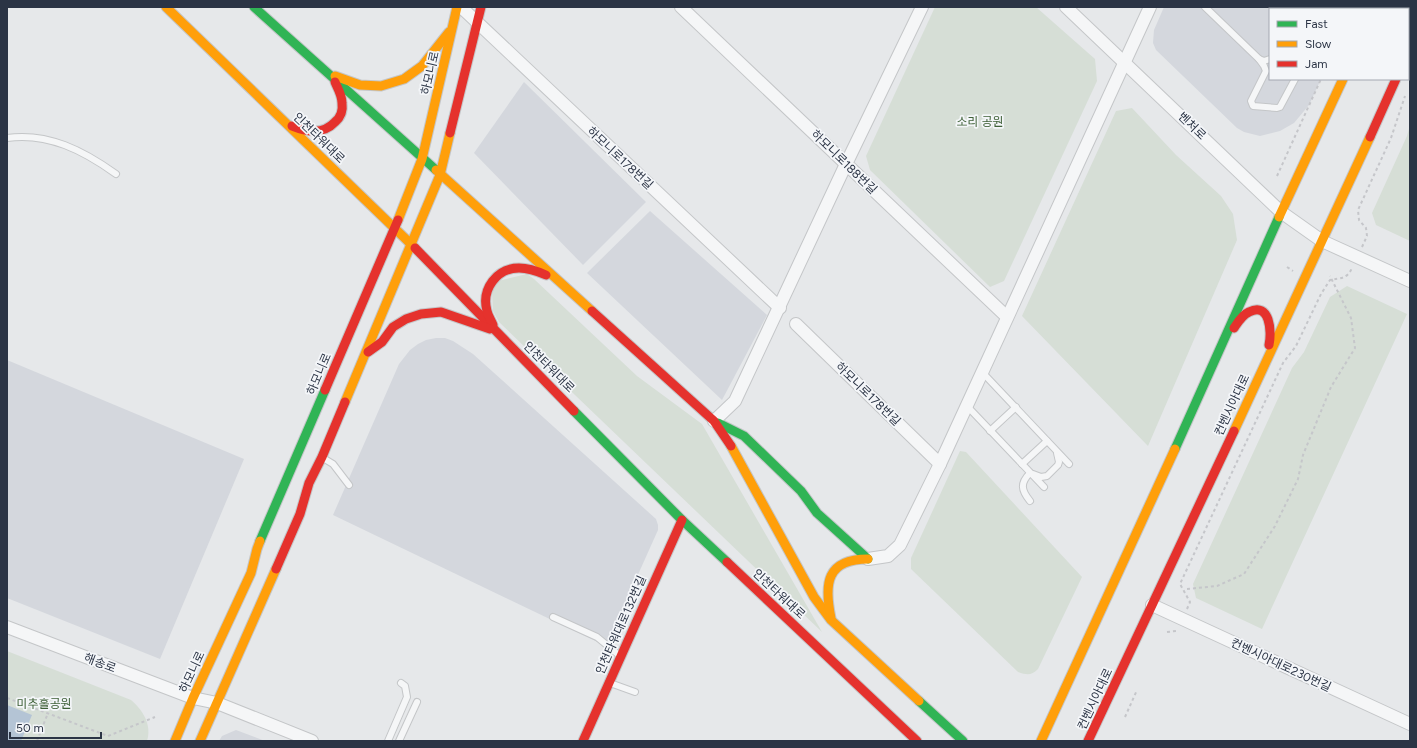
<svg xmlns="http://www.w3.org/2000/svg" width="1417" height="748" font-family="Figtree,'Noto Sans KR',sans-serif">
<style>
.built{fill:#d4d7dd}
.green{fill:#d6ded6}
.water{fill:#b4c4d5}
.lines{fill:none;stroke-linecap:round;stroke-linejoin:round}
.lane-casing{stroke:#c4c6c8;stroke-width:8}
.street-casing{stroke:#c4c6c8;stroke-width:14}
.fast-casing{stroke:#c4c6c8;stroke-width:11}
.slow-casing{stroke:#c4c6c8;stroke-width:11}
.jam-casing{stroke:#c4c6c8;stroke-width:11}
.path{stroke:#c5c6ca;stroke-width:2;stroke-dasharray:3 3;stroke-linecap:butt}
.lane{stroke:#f5f6f7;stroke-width:6}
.street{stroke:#f5f6f7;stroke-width:12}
.fast{stroke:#30b455;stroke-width:9}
.slow{stroke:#ff9f0a;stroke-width:9}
.jam{stroke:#e5322d;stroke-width:9}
.labels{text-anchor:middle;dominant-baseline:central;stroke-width:3.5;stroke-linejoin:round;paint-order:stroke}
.street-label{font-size:12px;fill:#2b3445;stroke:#f4f6f9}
.park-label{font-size:12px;fill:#3f6138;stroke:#f4f6f9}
</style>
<rect width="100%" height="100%" fill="#e6e8ea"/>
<g class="built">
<path d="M1164,7h191l-1,2h-84v70h51l-12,26 -15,18 -14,8 -20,5 -16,-4 -7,-4 -81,-78 -3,-7 1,-13z"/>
<path d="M524,82l122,120 -63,63 -109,-112z"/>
<path d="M650,211l117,104 -45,85 -135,-127z"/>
<path d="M436,338h9l8,3 20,13 183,165 2,6v5l-52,116 -273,-131 66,-151 11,-14 8,-6 8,-4z"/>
<path d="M7,360l237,99 -84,200 -153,-61z"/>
<path d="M236,730l29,11h-46l3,-5z"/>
</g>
<g class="green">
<path d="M935,7h101l59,52 2,22 -93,200 -14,6 -120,-117 -4,-14z"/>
<path d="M1132,108l44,47 45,41 12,18 4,26 -89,206 -126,-130 94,-205z"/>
<path d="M1410,125v116l-34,-16 -4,-12 35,-77z"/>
<path d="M527,274l7,5 103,97 65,48 120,208 -323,-310 -6,-11 -1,-19 6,-11z"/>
<path d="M1347,286l60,28 -145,315 -66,-31 -3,-14 99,-216 12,-16 26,-55z"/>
<path d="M960,451l6,1 116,125 -44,92c-7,7 -11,6 -20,3l-107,-103v-11z"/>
<path d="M7,651l124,49c12,10 21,25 16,41h-140z"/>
</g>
<path class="water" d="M7,705l25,10 -11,26h-14z"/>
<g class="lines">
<defs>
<g id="lane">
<path d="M1205,7l54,52"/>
<path d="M1270,59l-6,2 -5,-2 5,7 2,5 -15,30 2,5 24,2 3,-1 15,-28"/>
<path d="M7,138c41,-6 77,13 109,36"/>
<path d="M982,372l87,92"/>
<path d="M967,406l77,81"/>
<path d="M990,431l26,-24"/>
<path d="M323,458l10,6 16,21"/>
<path d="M1022,464l25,-23"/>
<path d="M1033,474l8,3 6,-1 11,-11 1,-3 -2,-9"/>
<path d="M1030,501c-9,-11 -10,-18 0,-28"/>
<path d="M553,617l44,20 23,19"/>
<path d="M610,683l25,9"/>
<path d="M388,741l19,-44 -2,-11 -4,-3"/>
<path d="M399,741l18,-39"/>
</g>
<g id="street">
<path d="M461,7l319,301"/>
<path d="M681,7l326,310"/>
<path d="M1066,7l215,205 41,29 88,40"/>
<path d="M796,324l144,140"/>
<path d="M714,421l21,-20 111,-237 76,-157"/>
<path d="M868,559l20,-3 12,-11 40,-81 210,-457"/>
<path d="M1152,605l258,119"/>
<path d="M7,627l186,71 24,5 95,38"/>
</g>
<g id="fast">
<path d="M254,7l182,163"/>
<path d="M574,411l108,109 45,42"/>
<path d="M718,423l26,13 57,55 16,22 51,46"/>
<path d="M1175,449l104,-232"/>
<path d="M260,541l65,-151"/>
<path d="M919,701l44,40"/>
</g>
<g id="slow">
<path d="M166,7l249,241"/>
<path d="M1376,9l1,-2"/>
<path d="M335,76l25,9 21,1 23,-7 18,-13 27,-34"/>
<path d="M436,170l156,141"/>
<path d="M1279,217l64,-138"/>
<path d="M398,220l24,-61 35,-152"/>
<path d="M345,402l95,-227 10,-42"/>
<path d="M1234,431l136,-294"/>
<path d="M731,446l83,151 17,23 88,81"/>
<path d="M831,618c-7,-34 -5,-59 37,-59"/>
<path d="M175,741l18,-43 58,-125 6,-24 3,-8"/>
<path d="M200,741l76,-172"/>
<path d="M1041,741l134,-292"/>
</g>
<g id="jam">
<path d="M1408,53l2,-4"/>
<path d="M292,126c15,6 31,9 43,-4 6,-5 8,-12 7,-19 0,-8 -4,-14 -7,-21"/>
<path d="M450,133l31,-126"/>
<path d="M1370,137l26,-58"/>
<path d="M415,248l159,163"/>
<path d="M592,311l122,110 17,25"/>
<path d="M493,325c-2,-5 -5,-9 -6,-14 -6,-22 10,-43 32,-43 10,0 18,3 27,7"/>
<path d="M1234,328c4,-6 8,-13 15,-16 21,-11 23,20 20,33"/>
<path d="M368,352l14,-10 11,-15 13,-8 15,-5 20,-2 49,17"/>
<path d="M325,390l73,-170"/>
<path d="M727,562l190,179"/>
<path d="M276,569l24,-55 9,-31 13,-26 23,-55"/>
<path d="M583,741l99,-221"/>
<path d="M1088,741l146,-310"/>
</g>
</defs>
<use href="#lane" class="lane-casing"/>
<use href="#street" class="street-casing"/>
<use href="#fast" class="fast-casing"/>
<use href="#slow" class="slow-casing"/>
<use href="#jam" class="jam-casing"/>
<g class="path">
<path d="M1353,9l1,-2"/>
<path d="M1277,176l44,-97"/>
<path d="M1362,247l5,-11 -1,-8 -7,-8 -1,-10 33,-72 14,-42"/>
<path d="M1287,267l6,4"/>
<path d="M1187,589l30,-3 27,-12 31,-48 23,-47 5,-24 28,-68 24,-39 -4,-30 -21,-42"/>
<path d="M1187,609l3,-7 -10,-18 103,-221 13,-17 25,-52 9,-14c11,-2 17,-1 22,-12"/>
<path d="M1167,632l9,-1 1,-2"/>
<path d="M7,698l101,38 47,-19"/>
<path d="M1125,717l12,-27"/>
<path d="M37,741l11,-28"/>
</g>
<use href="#lane" class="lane"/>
<use href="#street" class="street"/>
<use href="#fast" class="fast"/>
<use href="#slow" class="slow"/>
<use href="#jam" class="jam"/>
</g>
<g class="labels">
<g class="street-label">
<text transform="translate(430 73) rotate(-77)">하모니로</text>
<text transform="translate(1192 126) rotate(44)">벤처로</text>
<text transform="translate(319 138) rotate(44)">인천타워대로</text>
<text transform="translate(620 158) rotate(43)">하모니로178번길</text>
<text transform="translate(844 162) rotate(44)">하모니로188번길</text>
<text transform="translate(549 367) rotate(45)">인천타워대로</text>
<text transform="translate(319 374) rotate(-67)">하모니로</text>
<text transform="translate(868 394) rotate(44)">하모니로178번길</text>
<text transform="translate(1232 405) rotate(-65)">컨벤시아대로</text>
<text transform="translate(779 594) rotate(43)">인천타워대로</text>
<text transform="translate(621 625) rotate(-66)">인천타워대로132번길</text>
<text transform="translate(100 663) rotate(21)">해송로</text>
<text transform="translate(1281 665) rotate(25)">컨벤시아대로230번길</text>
<text transform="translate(192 672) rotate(-65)">하모니로</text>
<text transform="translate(1095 699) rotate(-65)">컨벤시아대로</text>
</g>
<g class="park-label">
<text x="980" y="122">소리 공원</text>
<text x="44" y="704">미추홀공원</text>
</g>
</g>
<rect width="1417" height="748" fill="none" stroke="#2b3445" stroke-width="16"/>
<rect x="1269" y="8" width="140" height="72" fill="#f4f6f9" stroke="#a4a8b1"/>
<rect x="1277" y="21" width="20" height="6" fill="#30b455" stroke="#a4a8b1"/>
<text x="1305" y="28" font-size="12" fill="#2b3445">Fast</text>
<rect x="1277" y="41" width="20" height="6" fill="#ff9f0a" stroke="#a4a8b1"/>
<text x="1305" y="48" font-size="12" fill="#2b3445">Slow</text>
<rect x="1277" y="61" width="20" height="6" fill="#e5322d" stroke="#a4a8b1"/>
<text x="1305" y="68" font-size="12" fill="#2b3445">Jam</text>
<path d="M10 732v6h91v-6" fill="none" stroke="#2b3445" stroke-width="2"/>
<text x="16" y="732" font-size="12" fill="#2b3445" stroke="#f4f6f9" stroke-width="3" paint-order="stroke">50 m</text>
</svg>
